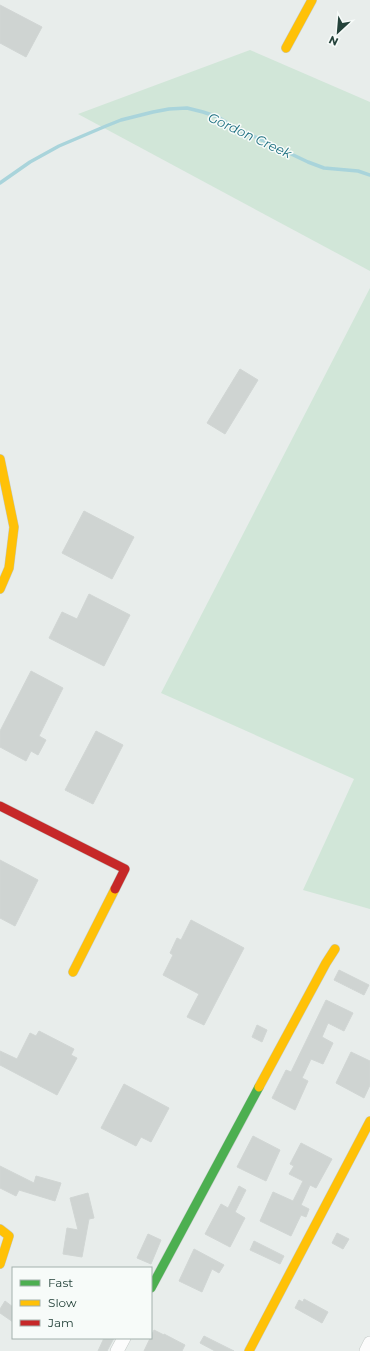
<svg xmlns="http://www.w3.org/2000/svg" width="370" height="1351" font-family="Montserrat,sans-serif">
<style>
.green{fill:#d1e6d8}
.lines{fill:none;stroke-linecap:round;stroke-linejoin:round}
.stream{stroke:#a9d4db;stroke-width:3.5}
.building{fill:#cfd4d2;stroke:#d1d6d4}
.street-casing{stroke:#c5cac8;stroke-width:14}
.fast-casing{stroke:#c3cbc8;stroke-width:10}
.slow-casing{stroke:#c3cbc8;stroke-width:10}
.jam-casing{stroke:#c3cbc8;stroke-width:10}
.street{stroke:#fcfcfc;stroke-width:13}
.fast{stroke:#4caf50;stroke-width:9}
.slow{stroke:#ffc107;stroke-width:9}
.jam{stroke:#c62828;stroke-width:9}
.labels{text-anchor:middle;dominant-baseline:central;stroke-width:3;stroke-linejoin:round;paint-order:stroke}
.water-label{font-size:13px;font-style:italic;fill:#1c6f80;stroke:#f7fbf9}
</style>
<rect width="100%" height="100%" fill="#e8edeb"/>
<g class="green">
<path d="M250,50l120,52v169l-292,-157z"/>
<path d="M370,288v621l-67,-19 51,-111 -193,-86z"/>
</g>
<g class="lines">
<path class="stream" d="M0,183l30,-21 29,-16 47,-20 15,-6 32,-8 16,-3 18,-1 16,4 15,5 14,9 76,36 16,6 34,3 12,4"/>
</g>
<g class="building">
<path d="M0,5l42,22 -16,30 -26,-14z"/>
<path d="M240,369l18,11 -33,54 -18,-11z"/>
<path d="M84,511l50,26 -22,42 -50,-26z"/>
<path d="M89,594l41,21 -26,51 -55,-28 13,-26 15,7z"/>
<path d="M31,671l32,17 -24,48 7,4 -8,15 -7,-4 -5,10 -26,-14v-16z"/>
<path d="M96,731l27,14 -30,59 -28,-14z"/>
<path d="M0,860l38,20 -23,46 -15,-8z"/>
<path d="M191,920l53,28 -40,77 -17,-8 12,-23 -36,-19 10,-20 -3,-2 7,-15 4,2z"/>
<path d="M339,970l30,15 -5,10 -30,-15z"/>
<path d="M326,1000l27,13 -9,18 -16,-8 -6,14 11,6 -10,21 -12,-5 -9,19 6,3 -13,29 -23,-12 14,-28 5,2z"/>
<path d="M257,1025l10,5 -5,12 -10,-5z"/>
<path d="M39,1031l35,18 -3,6 6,3 -20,37 -57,-30v-14l17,8 13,-26 6,3z"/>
<path d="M351,1052l19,9v24l-6,13 -28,-15z"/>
<path d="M124,1084l45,24 -18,34 -10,-5 -5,9 -35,-18z"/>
<path d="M253,1136l27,14 -14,31 -29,-14z"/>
<path d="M301,1143l31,16 -16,29 -6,-3 -9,20 8,4 -3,8 -5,-2 -10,21 -31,-15 13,-29 20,9 10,-20 -14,-7 5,-8 -4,-2z"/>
<path d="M0,1166l34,17 2,-7 25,7 -6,18 -36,-11 -3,6 -16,-8z"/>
<path d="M239,1186l7,4 -11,22 10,6 -15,29 -25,-13 16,-30 7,4z"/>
<path d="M88,1193l6,25 -5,1 -7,38 -19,-3 4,-26 11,2 -8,-32z"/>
<path d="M337,1233l12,6 -6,10 -11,-6z"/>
<path d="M148,1234l13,6 -10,24 -14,-6z"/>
<path d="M254,1241l30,15 -4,8 -30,-14z"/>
<path d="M194,1249l30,16 -5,8 -7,-4 -10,23 -23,-11z"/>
<path d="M304,1299l24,13 -6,11 -27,-15 4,-8 4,2z"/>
<path d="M5,1301l8,6v15l-13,-9v-4z"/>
<path d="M154,1330l10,5v-1l21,11 -3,6h-38z"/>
<path d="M204,1336l30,15h-19l-15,-8z"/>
<path d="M104,1338h10l-7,13h-9z"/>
</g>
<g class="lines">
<defs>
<g id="street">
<path d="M117,1351l7,-13"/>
<path d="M366,1351l4,-8"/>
</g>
<path id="fast" d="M151,1288l108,-201"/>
<g id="slow">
<path d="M286,48l26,-48"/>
<path d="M0,459l14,68 -5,41 -9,21"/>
<path d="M73,972l42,-83"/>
<path d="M259,1087l67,-124 9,-14"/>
<path d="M0,1229l9,7 -9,28"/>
<path d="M249,1351l121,-230"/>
</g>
<path id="jam" d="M0,806l125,63 -10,20"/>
</defs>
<use href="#street" class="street-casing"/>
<use href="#fast" class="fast-casing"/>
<use href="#slow" class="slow-casing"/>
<use href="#jam" class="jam-casing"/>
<use href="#street" class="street"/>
<use href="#fast" class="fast"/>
<use href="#slow" class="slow"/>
<use href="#jam" class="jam"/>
</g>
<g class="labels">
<g class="water-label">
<text transform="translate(250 135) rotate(25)">Gordon Creek</text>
</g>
</g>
<rect x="12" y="1267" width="140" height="72" fill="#f7fbf9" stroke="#a3b1ad"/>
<rect x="20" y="1280" width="20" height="6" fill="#4caf50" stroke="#a3b1ad"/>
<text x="48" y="1287" font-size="12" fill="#24423a">Fast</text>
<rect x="20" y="1300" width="20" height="6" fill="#ffc107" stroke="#a3b1ad"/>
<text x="48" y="1307" font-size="12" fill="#24423a">Slow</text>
<rect x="20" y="1320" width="20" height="6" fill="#c62828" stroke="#a3b1ad"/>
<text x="48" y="1327" font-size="12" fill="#24423a">Jam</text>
<g transform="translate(338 32) rotate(206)" stroke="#f7fbf9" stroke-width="3" paint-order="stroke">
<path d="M0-3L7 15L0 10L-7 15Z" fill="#24423a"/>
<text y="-6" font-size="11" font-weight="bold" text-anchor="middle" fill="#24423a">N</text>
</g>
</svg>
